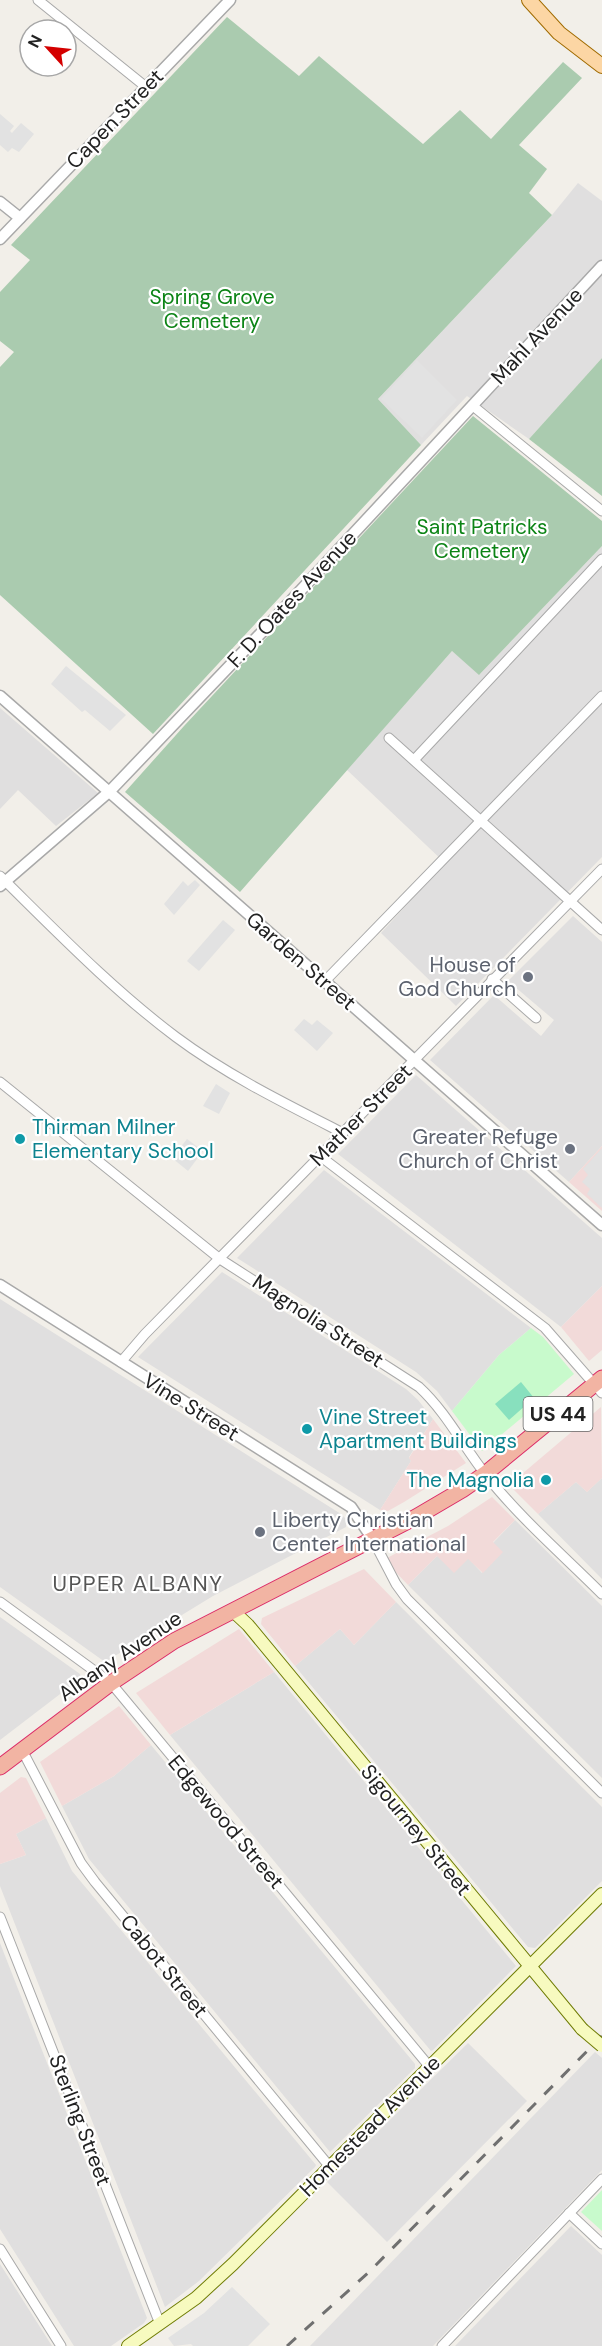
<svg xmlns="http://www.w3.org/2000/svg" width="602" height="2346" font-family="'DM Sans',sans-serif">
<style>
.residential{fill:#e0dfdf}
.commercial{fill:#f2dad9}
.cemetery{fill:#aacbaf}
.park{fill:#c8facc}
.pitch{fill:#88e0be}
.parking{fill:#e2e2e2}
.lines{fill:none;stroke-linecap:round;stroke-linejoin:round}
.minor-casing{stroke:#a9a9a9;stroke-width:11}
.tertiary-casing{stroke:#a9a9a9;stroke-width:13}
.secondary-casing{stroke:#707d05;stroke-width:14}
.primary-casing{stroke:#a06b00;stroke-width:16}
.trunk-casing{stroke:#dc2a67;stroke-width:17}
.minor{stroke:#fff;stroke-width:9}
.tertiary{stroke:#fff;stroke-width:10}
.secondary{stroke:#f7fabf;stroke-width:12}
.primary{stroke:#fcd6a4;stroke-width:14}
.trunk{stroke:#f2b4a3;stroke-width:15}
.rail{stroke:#707070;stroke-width:3;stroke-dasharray:12 12;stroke-linecap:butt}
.secondary-bridge-casing{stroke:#707d05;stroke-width:14;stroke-linecap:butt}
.secondary-bridge{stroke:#f7fabf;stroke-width:12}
.worship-dot{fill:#6b7280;stroke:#fff;stroke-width:2}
.culture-dot{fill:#0f9aa8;stroke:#fff;stroke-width:2}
.labels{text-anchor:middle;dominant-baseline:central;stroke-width:4.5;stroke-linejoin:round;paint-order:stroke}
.shield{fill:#fff;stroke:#646464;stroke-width:1.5}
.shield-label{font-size:20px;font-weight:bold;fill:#222}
.street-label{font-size:21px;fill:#222;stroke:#fff}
.park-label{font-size:21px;fill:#0c8416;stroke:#fff}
.worship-label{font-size:21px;fill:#5b616d;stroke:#fff;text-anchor:end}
.culture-label{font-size:21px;fill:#0d838f;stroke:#fff;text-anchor:start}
.neighbourhood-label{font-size:22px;letter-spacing:1.5px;fill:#555;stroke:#fff}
</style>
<rect width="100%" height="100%" fill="#f2efe9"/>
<g class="residential">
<path d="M578,183l24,18v157l-73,81 -62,-43 -46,49 -43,-46 174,-184z"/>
<path d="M602,546v311l-146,149 -75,-73 64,-70 -98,-93 105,-119 28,23z"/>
<path d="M0,708l98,85 -42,33 -38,-36 -18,19z"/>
<path d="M573,916l29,26v204l-33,36 -139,-122 64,-65 47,41 13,-16 -46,-39z"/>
<path d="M416,1075l186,163v48l-41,41 -223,-173z"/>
<path d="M324,1170l207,158 -32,27 -47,56 -15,-20 -21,-19 -179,-114z"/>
<path d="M222,1272l184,117 12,11 15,19 -24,38 2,4 -31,49 -242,-153z"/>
<path d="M0,1299l341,215 5,5v8l-133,69 -108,66 -105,-75z"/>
<path d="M602,1478v101l-64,-65 38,-32 11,10z"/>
<path d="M515,1520l87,86v172l-194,-193 29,-29 31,2 14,15 11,-30z"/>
<path d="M396,1602l206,205v74l-67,67 -7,-1 -233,-281 45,-37 14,16z"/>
<path d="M0,1617l80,57 1,4 -81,62z"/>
<path d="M274,1672l242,294 -83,84 -2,1 -261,-316z"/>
<path d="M151,1745l264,319v4l-85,84 -241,-293 -27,-53 52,-30z"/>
<path d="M46,1818l26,53 244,294 -1,2 -116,114 -34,26 -165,-421v-22l26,-9 -10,-21z"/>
<path d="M0,1943l147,375 -3,5 -33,23h-37l-74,-117z"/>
<path d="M468,2043l59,58 -140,141 -60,-60z"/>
<path d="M595,2052l7,6v112l-169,176h-123z"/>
<path d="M571,2226l31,29v91h-147z"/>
<path d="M0,2264l52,82h-52z"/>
</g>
<g class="commercial">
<path d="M602,1146v65l-33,-29z"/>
<path d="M602,1286v64l-13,11 -28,-34z"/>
<path d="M601,1407l1,71 -15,14 -11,-10 -38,32 -29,-29z"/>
<path d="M433,1419l33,44 -62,39 -16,9 -8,-1 31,-49 -2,-3z"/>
<path d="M492,1497l23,23 -22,22 10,10 -20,21 -15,-14 -14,14 -17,-17 -29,29 -21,-22v-5l61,-32z"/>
<path d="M364,1569l32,33 -42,43 -14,-16 -45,37 -34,-42 1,-6z"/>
<path d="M239,1629l35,43 -104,63 -34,-42z"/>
<path d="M119,1706l32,39 -37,31 -52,30 -22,-44z"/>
<path d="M21,1777l5,1 20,40 -30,16 10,21 -26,9v-71z"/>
</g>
<g class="cemetery">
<path d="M227,17l72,59 20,-20 104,88 37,-34 31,29 72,-77 19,16 -63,67 28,24 -18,24 23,22 -174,184 43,46 -268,289 -153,-139v-228l14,-15 -14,-11v-49l30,-32 -19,-15z"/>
<path d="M602,358v138l-73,-57z"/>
<path d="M473,416l129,105v25l-123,129 -27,-24 -212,241 -115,-100 59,-66z"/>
</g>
<g class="park">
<path d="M531,1328l12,9 31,37 -92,77 -30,-40 47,-56z"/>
<path d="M602,2190v41l-21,-19z"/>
</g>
<path class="pitch" d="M521,1382l13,16 -25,22 -14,-16z"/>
<g class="parking">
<path d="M0,114l14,12 -4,5 2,2 9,-10 13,11 -15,18 -7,-4 -4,4 -8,-7z"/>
<path d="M417,360l40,40 -35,38 -41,-39z"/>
<path d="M66,666l60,49 -16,16 -25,-21 -3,2 -31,-28z"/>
<path d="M195,880l5,5 -26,30 -10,-11 19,-23 5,5z"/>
<path d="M223,920l12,10 -36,41 -12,-10z"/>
<path d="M304,1019l8,6 5,-5 16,13 -16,18 -23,-21z"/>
<path d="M216,1084l14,9 -11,21 -16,-8z"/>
<path d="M187,1139l16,12 -15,20 -16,-13z"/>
<path d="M602,1148v60l-15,-14 3,-5 -8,-7 6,-7 -5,-6z"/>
<path d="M232,2287l38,37 -22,22h-55l-2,-2 -17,2 -6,-8 36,-25z"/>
</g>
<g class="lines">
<defs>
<g id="minor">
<path d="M38,0l108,87"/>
<path d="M473,406l129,105"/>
<path d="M389,738l213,192"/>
<path d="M414,760l188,-201"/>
<path d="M0,876c56,55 112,113 176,161 51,38 110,67 167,96"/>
<path d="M492,979l44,39"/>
<path d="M324,982l278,-286"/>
<path d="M0,1082l220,177 199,128c28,26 44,59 67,88 34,43 77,80 116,119"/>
<path d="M320,1156l225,172 57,65"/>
<path d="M121,1362l24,-28 457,-465"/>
<path d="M372,1538l24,46 11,15 195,194"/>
<path d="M0,1602l111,81 318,383"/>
<path d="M22,1750l59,113 14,19 235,285"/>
<path d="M0,1917l160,407"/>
<path d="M569,2213l33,31"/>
<path d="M0,2249l61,97"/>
<path d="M442,2346l160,-167"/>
</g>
<g id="tertiary">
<path d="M0,202l20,16"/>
<path d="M0,239l230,-239"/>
<path d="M0,696l602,529"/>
<path d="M0,886l110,-95 152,-159 340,-366"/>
<path d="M0,1285l351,222 21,31"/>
</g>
<g id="secondary">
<path d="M233,1611l15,14 334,404"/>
<path d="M128,2346l68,-48 37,-34 369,-370"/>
</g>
<path id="primary" d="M529,0l30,33 43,33"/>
<path id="trunk" d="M0,1767l111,-84 63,-42 242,-124 46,-27 23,-16 117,-96"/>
</defs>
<use href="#minor" class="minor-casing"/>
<use href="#tertiary" class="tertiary-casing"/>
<use href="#secondary" class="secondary-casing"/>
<use href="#primary" class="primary-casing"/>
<use href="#trunk" class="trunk-casing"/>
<use href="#minor" class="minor"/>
<use href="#tertiary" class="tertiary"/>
<use href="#secondary" class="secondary"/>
<use href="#primary" class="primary"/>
<use href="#trunk" class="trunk"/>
<path class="rail" d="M287,2346l81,-73 234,-237"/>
<defs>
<path id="secondary-bridge" d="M582,2029l20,17"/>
</defs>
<use href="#secondary-bridge" class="secondary-bridge-casing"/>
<use href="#secondary-bridge" class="secondary-bridge"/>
</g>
<g class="worship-dot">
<circle cx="528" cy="977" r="6"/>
<circle cx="570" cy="1149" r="6"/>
<circle cx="260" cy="1532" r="6"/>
</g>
<g class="culture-dot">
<circle cx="20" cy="1139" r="6"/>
<circle cx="307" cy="1429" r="6"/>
<circle cx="546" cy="1480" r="6"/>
</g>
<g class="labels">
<rect class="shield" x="523.5" y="1397" width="69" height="34" rx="4.5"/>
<g class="shield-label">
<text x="558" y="1414">US 44</text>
</g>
<g class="street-label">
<text transform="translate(115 119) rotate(-46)">Capen Street</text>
<text transform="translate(537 336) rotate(-47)">Mahl Avenue</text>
<text transform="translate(292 599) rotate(-47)">F. D. Oates Avenue</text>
<text transform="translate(301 961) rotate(41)">Garden Street</text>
<text transform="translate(361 1115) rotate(-45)">Mather Street</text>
<text transform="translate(318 1321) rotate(33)">Magnolia Street</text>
<text transform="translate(191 1407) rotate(32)">Vine Street</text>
<text transform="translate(120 1656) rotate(-34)">Albany Avenue</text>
<text transform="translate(226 1822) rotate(50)">Edgewood Street</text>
<text transform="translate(416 1830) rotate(51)">Sigourney Street</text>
<text transform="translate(164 1966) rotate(51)">Cabot Street</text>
<text transform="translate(80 2120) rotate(69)">Sterling Street</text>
<text transform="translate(370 2126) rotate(-45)">Homestead Avenue</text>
</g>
<g class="park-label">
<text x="212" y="297">Spring Grove<tspan x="212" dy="24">Cemetery</tspan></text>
<text x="482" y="527">Saint Patricks<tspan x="482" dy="24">Cemetery</tspan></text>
</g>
<g class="worship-label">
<text x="516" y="965">House of<tspan x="516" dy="24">God Church</tspan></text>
<text x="558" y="1137">Greater Refuge<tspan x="558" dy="24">Church of Christ</tspan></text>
<text x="272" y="1520" text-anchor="start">Liberty Christian<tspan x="272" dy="24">Center International</tspan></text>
</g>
<g class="culture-label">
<text x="32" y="1127">Thirman Milner<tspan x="32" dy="24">Elementary School</tspan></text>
<text x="319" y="1417">Vine Street<tspan x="319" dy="24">Apartment Buildings</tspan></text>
<text x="534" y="1480" text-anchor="end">The Magnolia</text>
</g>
<g class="neighbourhood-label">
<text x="138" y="1583">UPPER ALBANY</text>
</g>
</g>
<g transform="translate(48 48) rotate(297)"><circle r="28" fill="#ffffff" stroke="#a7a7a7" stroke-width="1.5"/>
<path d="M0-4.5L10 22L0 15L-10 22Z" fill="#d40000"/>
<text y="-9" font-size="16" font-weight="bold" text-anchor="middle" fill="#222222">N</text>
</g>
</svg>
